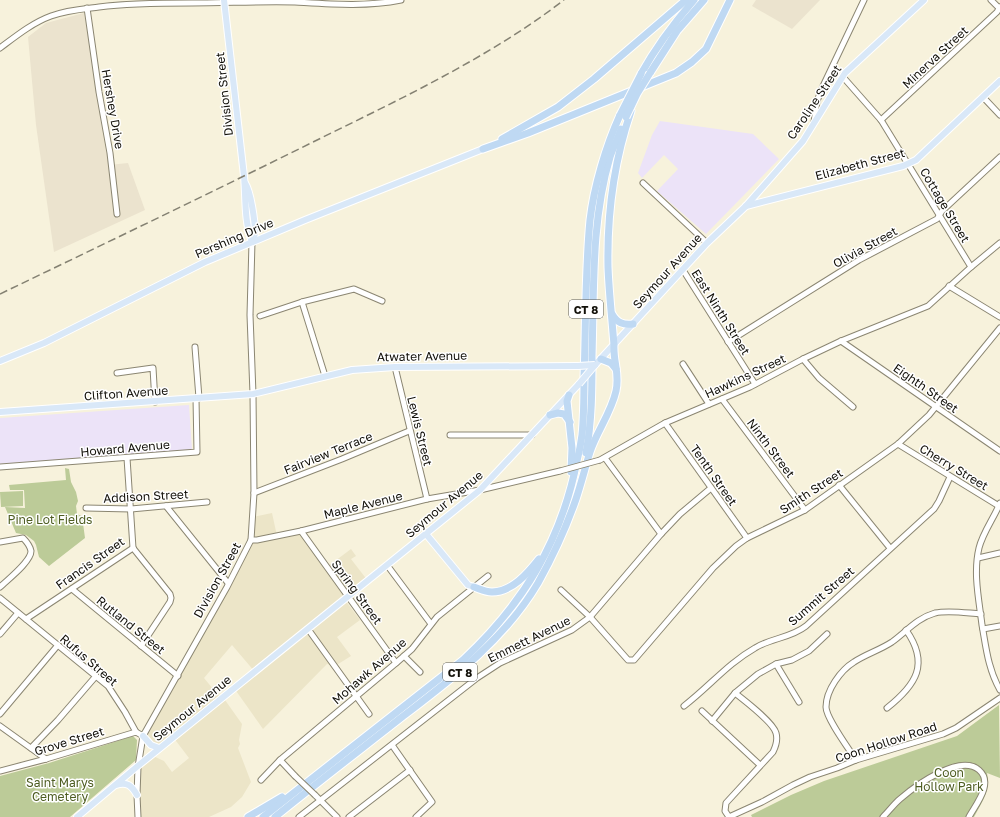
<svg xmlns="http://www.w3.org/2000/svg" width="1000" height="817" font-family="'Golos Text',sans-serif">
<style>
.built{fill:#ece5c8}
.industrial{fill:#ebe3ce}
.education{fill:#ece3f8}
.green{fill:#bccb98}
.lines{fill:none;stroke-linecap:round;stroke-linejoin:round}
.minor-casing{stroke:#8b8672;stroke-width:7}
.major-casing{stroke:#fff;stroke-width:8}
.highway-casing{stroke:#fff;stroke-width:9}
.minor{stroke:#fff;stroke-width:5}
.major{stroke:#d9e8f8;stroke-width:6}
.highway{stroke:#bfd9f3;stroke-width:7}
.rail{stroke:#848172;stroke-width:1.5;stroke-dasharray:8 4;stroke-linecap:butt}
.minor-bridge-casing{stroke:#8b8672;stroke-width:7;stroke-linecap:butt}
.major-bridge-casing{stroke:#fff;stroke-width:8;stroke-linecap:butt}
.highway-bridge-casing{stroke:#fff;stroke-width:9;stroke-linecap:butt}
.minor-bridge{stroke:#fff;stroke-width:5}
.major-bridge{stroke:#d9e8f8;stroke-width:6}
.highway-bridge{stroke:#bfd9f3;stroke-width:7}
.labels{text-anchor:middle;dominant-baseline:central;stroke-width:3;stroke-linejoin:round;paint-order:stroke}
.shield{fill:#fff;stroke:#595853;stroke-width:1}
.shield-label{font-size:11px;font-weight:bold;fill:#121009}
.street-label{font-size:12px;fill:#121009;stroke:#fff}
.park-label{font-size:12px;fill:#4e5d22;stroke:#fff}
</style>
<rect width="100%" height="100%" fill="#f7f2dc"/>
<path class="built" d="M272,513l5,23 24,-5 26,36 24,-18 5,7 -5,3 17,22 -23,19 15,20 -23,17 14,19 -16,10 -8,-2 -64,65 -29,-41 21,-16 -23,-27 -28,33 14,17 7,5 17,24 -3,16 1,4 -2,4 13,34 -9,15 -11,10 -22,10h-71v-50l13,-12 13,6 8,11 17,-14 -16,-21 -14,11 -16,-12 112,-197 -2,-22z"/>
<g class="industrial">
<path d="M756,0h64l-28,29 -40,-23z"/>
<path d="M84,13l18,103 7,49 19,-2 17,47 -91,42 -18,-127 -8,-88 18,-14z"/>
</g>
<g class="education">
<path d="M660,121l93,13 26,25 -73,75 -49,-43 21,-22 -14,-14 -22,23 -4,-5 14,-38z"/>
<path d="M189,405l3,45 -192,14v-46z"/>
</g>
<g class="green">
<path d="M65,468l4,1 2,13 5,10 2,9 -2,5 1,8 5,2 3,22 -36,28 -10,-9 -3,-12 -2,-4 -8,-6 -10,-2 -11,-26 20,1 -1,-18h-14l-1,-5 57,-5z"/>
<path d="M23,491v15l-22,1 -1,-15z"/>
<path d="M999,705l1,73 -13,-5c4,17 -5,29 -13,44h-222l-1,-2 40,-20 33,-14 133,-45z"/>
<path d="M133,736l4,4 -1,20 -66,57h-70v-41l49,-13z"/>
</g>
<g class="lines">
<defs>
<g id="minor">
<path d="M991,0l9,9"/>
<path d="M87,8l12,84 11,61 7,61"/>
<path d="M0,48c16,-12 32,-25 51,-32 16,-6 32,-7 48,-9 31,-4 62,-4 93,-4 35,0 69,-2 103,-1 35,2 71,5 106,-2"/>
<path d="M843,77l38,43 90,147"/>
<path d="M983,97l17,18"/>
<path d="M881,120l116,-108 3,-5"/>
<path d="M814,122l3,-21 6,-15 41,-86"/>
<path d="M643,183l64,60"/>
<path d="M683,270l72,114"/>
<path d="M949,286l51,31"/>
<path d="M302,302l23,74"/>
<path d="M260,316l42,-14 52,-13 28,12"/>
<path d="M841,341l159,110"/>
<path d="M728,342l131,-82 78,-41 5,-8 58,-54"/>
<path d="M195,347l4,51"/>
<path d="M803,359l16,19 34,29"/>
<path d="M683,364l26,40"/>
<path d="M395,367l32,132"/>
<path d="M117,373l36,-5 2,34"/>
<path d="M722,399l83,111"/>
<path d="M665,423l82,115"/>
<path d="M450,435h82"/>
<path d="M898,444l101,62"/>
<path d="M127,458l6,90"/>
<path d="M605,458l56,76"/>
<path d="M600,460l65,-37 85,-36 53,-28 38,-18 87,-35 43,-39 29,-24"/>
<path d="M0,467l197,-15 -1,-54"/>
<path d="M839,485l51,63"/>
<path d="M254,493l88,-34 67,-28"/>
<path d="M1000,503c-6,15 -17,29 -21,45 -6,25 0,52 3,77 4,22 6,44 18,65"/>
<path d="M166,506l62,77"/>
<path d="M86,508l45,1 76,-7"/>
<path d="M301,531l95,132"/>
<path d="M251,540h6l44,-9 126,-32 53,-9 80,-19"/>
<path d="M0,542l23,-4c3,3 7,8 8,13 0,11 -24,29 -31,36"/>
<path d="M133,548l37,46 1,4 -1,4 -29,44"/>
<path d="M978,558l22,-5"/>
<path d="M387,565l44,59"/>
<path d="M72,589l106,87"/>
<path d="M561,590l29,27 38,43h6l79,-92 23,-22 11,-8 58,-28 93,-66 31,-29 71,-87"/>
<path d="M0,598l108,88 17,26 11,20"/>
<path d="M26,619l107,-71"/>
<path d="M308,629l61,85"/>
<path d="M983,629l17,-3"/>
<path d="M0,634l18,-21"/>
<path d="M404,656l16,16"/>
<path d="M776,664l23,38"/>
<path d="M684,706c26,-20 43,-42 71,-58 16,-10 36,-10 51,-22l128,-117 5,-8 11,-24"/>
<path d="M887,708c29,-23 43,-44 19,-78"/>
<path d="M702,711l58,54"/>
<path d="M0,714l58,-69"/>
<path d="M712,721l23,-28 23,-19 18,-10 16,-4 17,-9 18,-17"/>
<path d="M0,726l46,33"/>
<path d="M392,745l40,57 -16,15"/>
<path d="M31,748l27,-28 38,-44"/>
<path d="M280,760l15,16"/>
<path d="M856,760c-7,-11 -30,-42 -30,-53 0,-17 15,-37 28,-45 12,-8 26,-12 38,-20 14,-10 25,-24 43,-29 14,-3 31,0 46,1"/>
<path d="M0,771l46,-12 90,-27 7,4"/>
<path d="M261,780l19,-20 116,-97 16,-14 25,-32 51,-41"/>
<path d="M315,795l22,22"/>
<path d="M138,817l-1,-22 1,-28 5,-31 84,-149 24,-47 3,-47 -1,-99 -3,-79 2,-73"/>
<path d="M299,817l178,-139 23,-15 72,-33 18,-13 71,-83 19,-20 31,-26"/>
<path d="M349,817l61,-47"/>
<path d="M729,817l33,-15 31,-17 17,-8 27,-9 19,-8 87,-26 13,-6 44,-30"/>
<path d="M729,817l-4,-6 1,-8 47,-51c3,-6 5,-12 3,-19 -3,-11 -31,-32 -41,-40"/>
<path d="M883,817c6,-6 11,-13 17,-18 15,-13 60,-46 79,-29 15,13 -3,34 -10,47"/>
</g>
<g id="major">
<path d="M224,0l20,176c2,22 0,45 8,66"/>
<path d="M245,183c6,9 10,39 10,50 0,3 -2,6 -3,9"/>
<path d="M746,206l157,-40 13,-6 84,-79"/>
<path d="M0,361l44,-18 161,-81 100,-42 178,-71"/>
<path d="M595,365l112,-122 39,-37 57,-65 42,-68 79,-73"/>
<path d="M0,412l253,-18 99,-24 43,-3 183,-1"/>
<path d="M426,534l42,51 6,2"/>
<path d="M143,736l8,9 8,3"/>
<path d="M116,785c11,-4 16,1 21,10"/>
<path d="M77,817l62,-52 341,-275 99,-106"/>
</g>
<g id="highway">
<path d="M650,73l27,-42 27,-31"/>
<path d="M641,74c15,-27 33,-51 53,-74"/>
<path d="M502,139l56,-32 36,-28 92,-79"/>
<path d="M483,149l45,-16 148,-60 16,-11 14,-13 24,-49"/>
<path d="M612,314c5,9 11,11 21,10"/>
<path d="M601,359l10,4 5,6"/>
<path d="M569,395l-2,6 5,47 -1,24"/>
<path d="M550,415l8,-2 6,1 6,8"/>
<path d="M586,453c6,-32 6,-65 6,-97 2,-66 -1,-135 18,-199 3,-9 8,-19 11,-28"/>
<path d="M474,587c6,2 11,5 18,5 20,0 36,-19 47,-33"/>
<path d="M248,817l34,-20"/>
<path d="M263,817l200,-157c60,-56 98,-118 114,-199 2,-8 4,-18 5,-26 2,-19 2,-39 2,-58 2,-52 1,-105 6,-157 4,-34 16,-74 30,-105"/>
<path d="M275,817c42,-34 85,-67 127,-100 51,-39 103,-78 136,-134 15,-27 28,-55 38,-84 5,-15 9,-31 14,-47 7,-21 21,-39 26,-61 4,-17 -3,-29 -2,-46 -2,-26 -5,-52 -6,-78 -1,-53 6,-106 23,-156"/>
</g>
</defs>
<use href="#minor" class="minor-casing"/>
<use href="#major" class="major-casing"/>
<use href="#highway" class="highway-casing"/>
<use href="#minor" class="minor"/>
<use href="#major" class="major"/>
<use href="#highway" class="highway"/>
<path class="rail" d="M0,294c104,-50 208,-100 311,-151 87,-43 176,-84 253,-143"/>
<defs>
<g id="minor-bridge">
<path d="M560,471l40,-11"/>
<path d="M295,776l20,19"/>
</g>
<g id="major-bridge">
<path d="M578,366l17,-1"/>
<path d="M579,384l16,-19"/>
</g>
<g id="highway-bridge">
<path d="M620,115l21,-41"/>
<path d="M626,117l11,-23 13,-21"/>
</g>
</defs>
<use href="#minor-bridge" class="minor-bridge-casing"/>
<use href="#major-bridge" class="major-bridge-casing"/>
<use href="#highway-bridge" class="highway-bridge-casing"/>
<use href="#minor-bridge" class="minor-bridge"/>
<use href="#major-bridge" class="major-bridge"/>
<use href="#highway-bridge" class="highway-bridge"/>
</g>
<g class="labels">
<g class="shield">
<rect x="569" y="300" width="34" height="18" rx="3"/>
<rect x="443" y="663" width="34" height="18" rx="3"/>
</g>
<g class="shield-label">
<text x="586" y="309">CT 8</text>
<text x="460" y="672">CT 8</text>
</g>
<g class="street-label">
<text transform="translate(935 57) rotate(-43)">Minerva Street</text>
<text transform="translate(224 94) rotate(-96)">Division Street</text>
<text transform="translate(814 102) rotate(-56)">Caroline Street</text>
<text transform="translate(113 109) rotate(80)">Hershey Drive</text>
<text transform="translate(860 164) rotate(-15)">Elizabeth Street</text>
<text transform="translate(945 205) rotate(59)">Cottage Street</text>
<text transform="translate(234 238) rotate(-23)">Pershing Drive</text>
<text transform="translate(865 247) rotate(-29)">Olivia Street</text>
<text transform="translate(667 271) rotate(-48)">Seymour Avenue</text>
<text transform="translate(721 312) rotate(58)">East Ninth Street</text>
<text transform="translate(422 356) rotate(-1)">Atwater Avenue</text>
<text transform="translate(745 376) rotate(-25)">Hawkins Street</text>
<text transform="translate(926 388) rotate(35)">Eighth Street</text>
<text transform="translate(126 393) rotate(-4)">Clifton Avenue</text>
<text transform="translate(420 431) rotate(76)">Lewis Street</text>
<text transform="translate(125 448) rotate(-5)">Howard Avenue</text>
<text transform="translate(771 448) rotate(53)">Ninth Street</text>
<text transform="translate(328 453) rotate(-22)">Fairview Terrace</text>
<text transform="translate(954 467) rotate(31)">Cherry Street</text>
<text transform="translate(714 475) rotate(55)">Tenth Street</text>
<text transform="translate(811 491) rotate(-33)">Smith Street</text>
<text transform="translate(146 496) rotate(-3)">Addison Street</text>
<text transform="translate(444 504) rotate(-40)">Seymour Avenue</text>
<text transform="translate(363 505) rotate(-14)">Maple Avenue</text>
<text transform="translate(90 563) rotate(-35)">Francis Street</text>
<text transform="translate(217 580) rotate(-61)">Division Street</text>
<text transform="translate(357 592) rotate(54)">Spring Street</text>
<text transform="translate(821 596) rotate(-41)">Summit Street</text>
<text transform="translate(131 625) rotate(39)">Rutland Street</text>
<text transform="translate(529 639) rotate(-26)">Emmett Avenue</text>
<text transform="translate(89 660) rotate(41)">Rufus Street</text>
<text transform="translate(369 671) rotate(-41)">Mohawk Avenue</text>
<text transform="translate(192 708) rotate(-39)">Seymour Avenue</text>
<text transform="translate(69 741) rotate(-17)">Grove Street</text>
<text transform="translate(886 742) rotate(-18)">Coon Hollow Road</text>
</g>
<g class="park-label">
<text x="50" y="519">Pine Lot Fields</text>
<text x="949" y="772">Coon<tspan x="949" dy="14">Hollow Park</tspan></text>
<text x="60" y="782">Saint Marys<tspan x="60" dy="14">Cemetery</tspan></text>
</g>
</g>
</svg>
